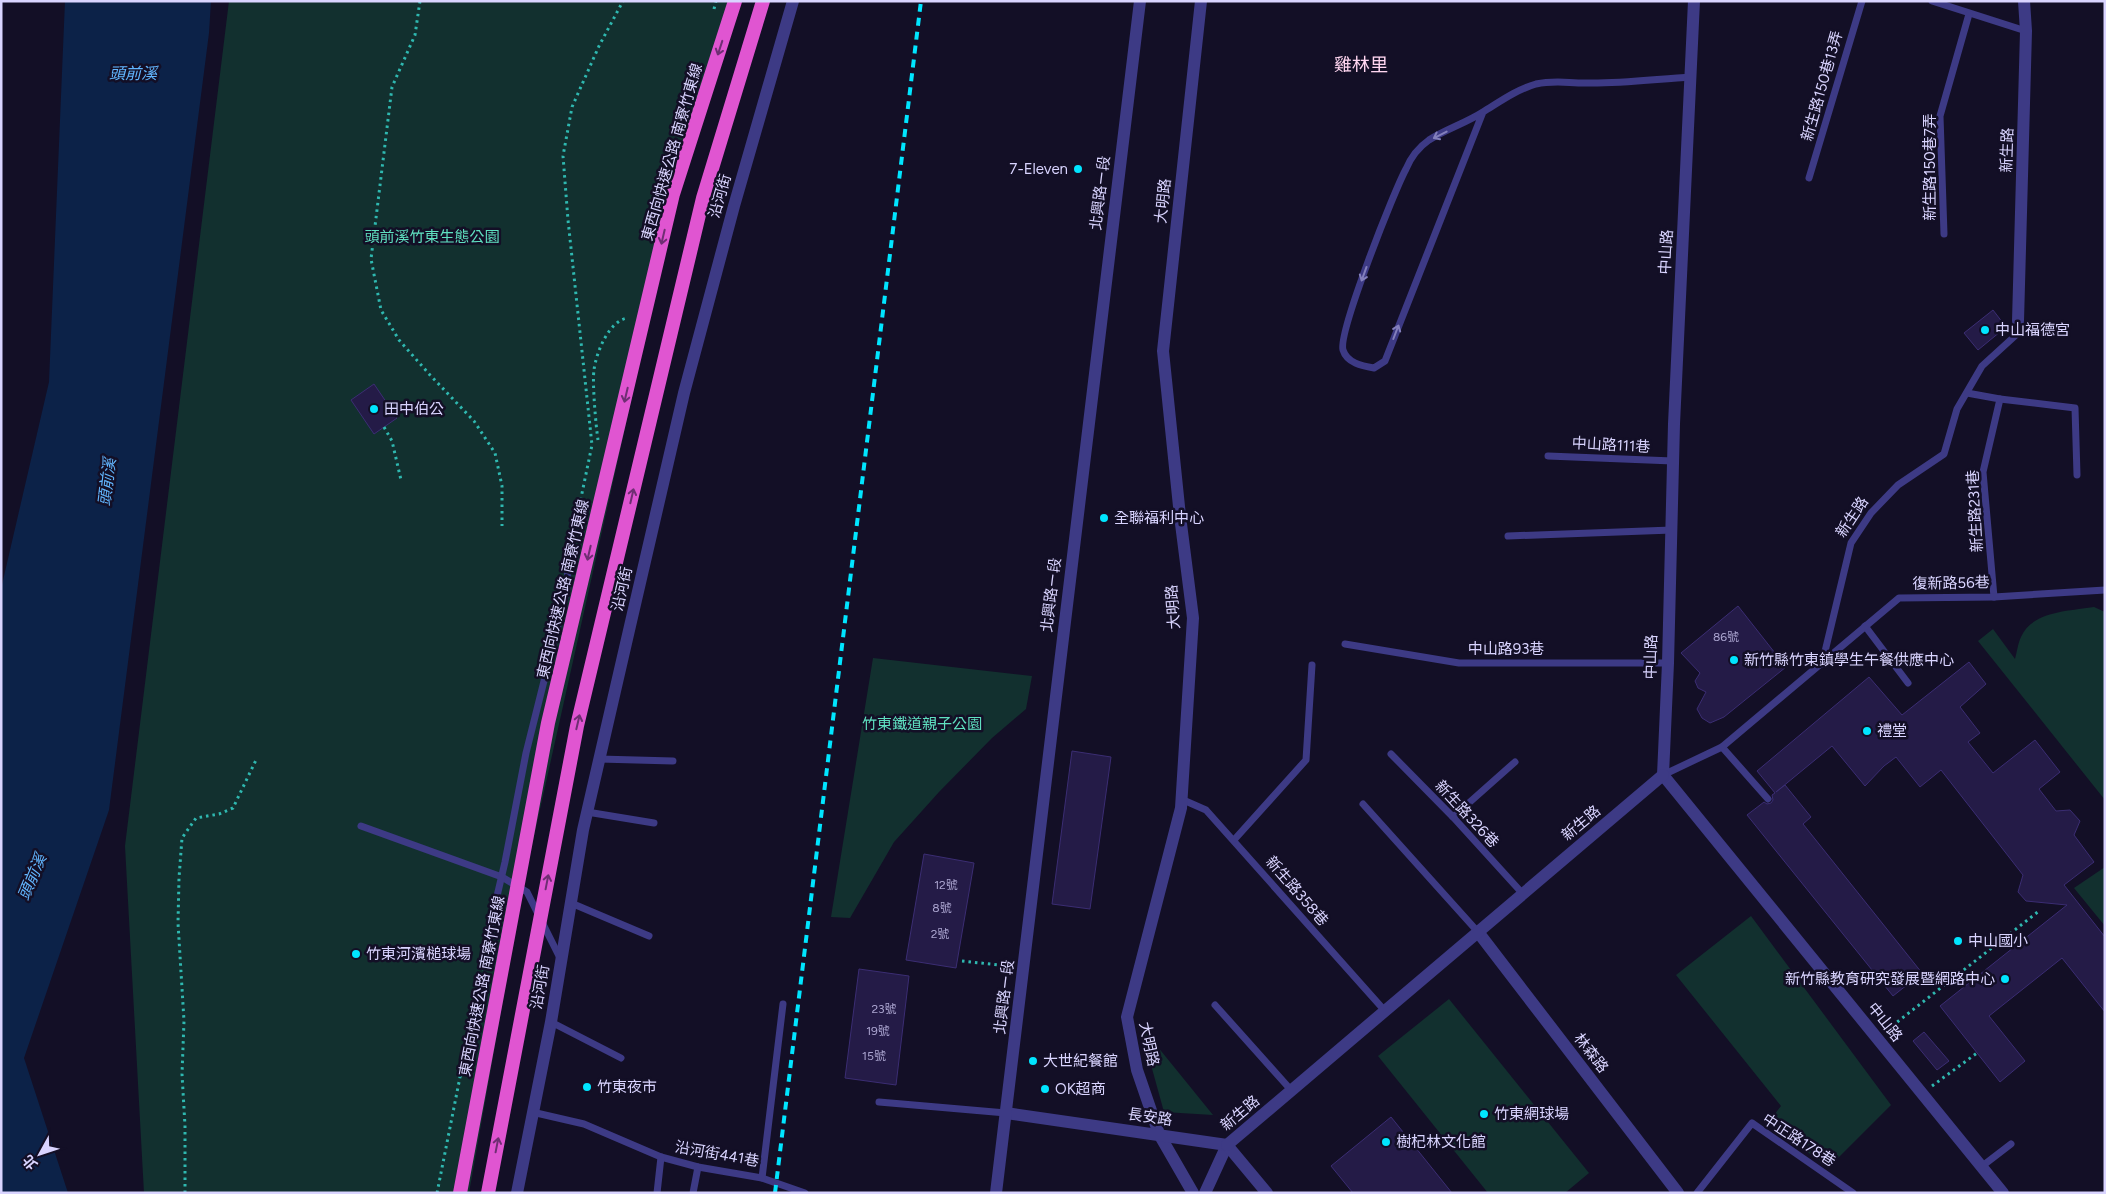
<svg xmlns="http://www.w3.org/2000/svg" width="2106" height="1194" font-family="Figtree,'Noto Sans TC',sans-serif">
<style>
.green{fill:#12302f}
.water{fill:#0c2248}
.building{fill:#241b47;stroke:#3b2d73}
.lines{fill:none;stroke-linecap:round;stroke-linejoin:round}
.path{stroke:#2fb8b0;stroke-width:3;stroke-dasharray:2.5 4;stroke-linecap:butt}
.service{stroke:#3d3a85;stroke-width:7}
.minor{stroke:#3d3a85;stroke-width:12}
.tertiary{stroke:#3d3a85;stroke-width:12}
.rail{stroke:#00e5ff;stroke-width:4;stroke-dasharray:8 6;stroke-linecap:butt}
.trunk-bridge{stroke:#e055d1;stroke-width:14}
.oneway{stroke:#6f2e73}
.oneway2{stroke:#837fbc}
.poi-dot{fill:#00e5ff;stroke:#130f26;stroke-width:2}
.labels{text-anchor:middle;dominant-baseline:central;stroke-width:5;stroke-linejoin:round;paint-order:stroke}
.number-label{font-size:12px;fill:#aca6d1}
.street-label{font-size:15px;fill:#d9d4ff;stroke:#130f26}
.poi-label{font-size:15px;fill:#d9d4ff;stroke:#130f26;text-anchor:start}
.park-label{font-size:15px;fill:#5fe0c0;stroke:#130f26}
.water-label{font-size:16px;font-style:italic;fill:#62b6ff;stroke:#130f26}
.quarter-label{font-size:18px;fill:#ffd6f0;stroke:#130f26}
</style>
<rect width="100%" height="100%" fill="#130f26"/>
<g class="green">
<path d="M229,1h502l-50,176 -157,704 -55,312h-325l-19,-347z"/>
<path d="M2094,607l11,5v188l-127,-159 15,-12 22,30c2,-7 3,-16 6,-22 11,-26 49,-26 73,-30z"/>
<path d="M873,658l159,18 -6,33 -34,29 -53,54 -45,50 -44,76 -19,-1z"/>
<path d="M2105,867v59l-31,-38z"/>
<path d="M1751,916l140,189 -62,62 -62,-43 14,-18 -105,-131z"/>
<path d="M1449,999l140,174 -24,20h-77l-110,-137z"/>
<path d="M1140,1025l73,90 -49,-3z"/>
</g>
<path class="water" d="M65,1h146l-2,32 -100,777 -85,248 44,135h-67v-604l48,-207z"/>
<g class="building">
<path d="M1993,310l13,17 -28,23 -14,-17z"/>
<path d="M374,384l23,34 -23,16 -23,-34z"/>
<path d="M1738,606l48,61 -62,50 -14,6 -8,-5 -5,-9 9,-17 -8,-4 -3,-7 5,-8 -19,-20z"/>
<path d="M1969,662l17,22 -26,23 20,26 -12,9 25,31 42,-33 25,32 -21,17 17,22 14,-1 10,11 -6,14 20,27 -30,23 41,52v75l-43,-54 -73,58 36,45 -25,21 -60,-76 127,-101 -41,-4 -8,-9 5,-17 -82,-105 -21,17 -24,-30 -12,9 -19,20 -33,-40 -56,46 9,-7 26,32 -8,7 119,149 -29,23 -146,-181 17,-13 3,2 4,-1 2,-3 -1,-5 3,-2 -18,-22 112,-94 33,38z"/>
<path d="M1072,751l39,6 -21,152 -38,-5z"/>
<path d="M924,854l50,9 -18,105 -50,-8z"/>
<path d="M859,969l50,7 -13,109 -51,-7z"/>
<path d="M1924,1032l25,29 -12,9 -24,-29z"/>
<path d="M1391,1117l61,76h-99l-22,-27z"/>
</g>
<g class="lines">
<g class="path">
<path d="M420,1l-5,34 -23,52 -21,172 10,51 18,30 31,35 44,46 21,32 7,33v40"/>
<path d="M714,9l2,-8"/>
<path d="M384,427l8,14 9,39"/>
<path d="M598,440c-2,-13 -6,-58 -4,-70 2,-17 15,-50 34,-52"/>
<path d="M570,551l22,-106 -24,-225 -5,-64 9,-49 27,-61 24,-45"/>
<path d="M962,961l46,5"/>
<path d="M1887,1030l152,-119"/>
<path d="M1932,1086l45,-33"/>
<path d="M185,1193v-67l-3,-52 2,-53 -6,-98 1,-45 3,-40 14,-20 23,-4 14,-6 23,-48"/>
<path d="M437,1193l51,-257"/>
</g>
<g class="service">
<path d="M1932,1l94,30"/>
<path d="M1483,112l-98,249 -11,7c-12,-2 -27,-5 -31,-18 -5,-17 51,-159 63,-181 5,-12 13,-22 23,-29 17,-11 37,-17 54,-28 18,-11 33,-22 53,-28 19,-4 31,-1 49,-1 33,1 72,-4 106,-6"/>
<path d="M1809,178l53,-177"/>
<path d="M1944,234l-4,-118 29,-102"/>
<path d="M1967,393l33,6 -17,73 11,125"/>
<path d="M2000,399l75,9 2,67"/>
<path d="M1548,456l125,5"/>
<path d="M1508,536l164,-6"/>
<path d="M1865,626l43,57"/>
<path d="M1345,644l114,19h209"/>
<path d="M1822,664l29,-121 20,-30 27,-28 46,-31 13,-45 25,-43 34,-31 2,-14"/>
<path d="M1722,747l46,52"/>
<path d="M1391,754l62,63 70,77"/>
<path d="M599,759l74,2"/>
<path d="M1663,775l59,-28 177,-149 95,-1 111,-7"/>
<path d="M1181,799l25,11 179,201"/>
<path d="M1363,804l115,128"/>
<path d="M587,812l67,11"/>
<path d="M1453,817l62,-55"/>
<path d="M361,826l141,51 25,15 33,66"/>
<path d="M1234,840l72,-80 6,-95"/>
<path d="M571,903l78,33"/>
<path d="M490,926l15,-64 21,-109 42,-168 -1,-24"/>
<path d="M1215,1005l76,85"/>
<path d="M551,1022l70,36"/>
<path d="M879,1102l127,11"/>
<path d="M532,1112l52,12 77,33 37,10 64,11 43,15"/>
<path d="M1981,1167l30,-23"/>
<path d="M762,1178l21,-174"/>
<path d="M657,1193l4,-36"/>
<path d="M693,1193l5,-26"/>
<path d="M1697,1193l55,-70 101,70"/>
</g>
<g class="minor">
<path d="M2018,321l8,-290 -2,-30"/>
<path d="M1478,932l200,261"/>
<path d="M517,1193l34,-171 32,-192 47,-204 54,-233 50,-187 59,-205"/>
<path d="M1193,1193l-34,-59 -22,-64 -10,-53 54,-209 12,-190 -13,-102 -17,-165 38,-350"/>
<path d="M1205,1193l22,-48"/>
</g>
<g class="tertiary">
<path d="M1694,1l-20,423 -6,239 -5,112 340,418"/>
<path d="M1006,1113l221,32 40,48"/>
<path d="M1227,1145l436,-370"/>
<path d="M996,1193l144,-1192"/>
</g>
<path class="rail" d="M775,1193l146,-1192"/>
<g class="trunk-bridge">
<path d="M460,1193l88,-470 125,-529 62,-193"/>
<path d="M488,1193l89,-467 126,-528 60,-197"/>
</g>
</g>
<defs><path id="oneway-shaft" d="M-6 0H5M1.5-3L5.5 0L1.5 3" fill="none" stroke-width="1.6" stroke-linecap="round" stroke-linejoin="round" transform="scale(1.25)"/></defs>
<g class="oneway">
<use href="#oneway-shaft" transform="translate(720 48) rotate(108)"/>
<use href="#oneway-shaft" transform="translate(663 237) rotate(103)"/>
<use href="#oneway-shaft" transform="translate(626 395) rotate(103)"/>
<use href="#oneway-shaft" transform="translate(632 496) rotate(-77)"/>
<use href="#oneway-shaft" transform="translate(589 553) rotate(103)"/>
<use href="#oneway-shaft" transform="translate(578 722) rotate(-77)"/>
<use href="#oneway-shaft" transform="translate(547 882) rotate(-79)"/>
<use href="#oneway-shaft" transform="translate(497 1145) rotate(-79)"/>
</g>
<g class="oneway2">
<use href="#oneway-shaft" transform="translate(1440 135) rotate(153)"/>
<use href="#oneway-shaft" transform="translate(1364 274) rotate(110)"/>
<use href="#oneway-shaft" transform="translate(1396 332) rotate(-69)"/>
</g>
<g class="poi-dot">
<circle cx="1078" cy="169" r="5"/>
<circle cx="1985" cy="330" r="5"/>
<circle cx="374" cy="409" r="5"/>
<circle cx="1104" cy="518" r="5"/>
<circle cx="1734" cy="660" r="5"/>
<circle cx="1867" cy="731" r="5"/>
<circle cx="1958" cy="941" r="5"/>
<circle cx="356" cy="954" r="5"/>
<circle cx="2005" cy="979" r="5"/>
<circle cx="1033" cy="1061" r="5"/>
<circle cx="587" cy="1087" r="5"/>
<circle cx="1045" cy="1089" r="5"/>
<circle cx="1484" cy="1114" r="5"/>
<circle cx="1386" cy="1142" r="5"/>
</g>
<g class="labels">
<g class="number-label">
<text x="1726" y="637">86號</text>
<text x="946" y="885">12號</text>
<text x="942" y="908">8號</text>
<text x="940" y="934">2號</text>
<text x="884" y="1009">23號</text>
<text x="878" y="1031">19號</text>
<text x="874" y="1056">15號</text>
</g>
<g class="street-label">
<text transform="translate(1822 86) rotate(-74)">新生路150巷13弄</text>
<text transform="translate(2007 150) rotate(-88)">新生路</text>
<text transform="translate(672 152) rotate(-74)">東西向快速公路 南寮竹東線</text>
<text transform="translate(1930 167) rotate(-90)">新生路150巷7弄</text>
<text transform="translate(1100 193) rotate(-83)">北興路ㄧ段</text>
<text transform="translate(720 196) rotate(-74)">沿河街</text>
<text transform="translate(1163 201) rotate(-84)">大明路</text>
<text transform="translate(1666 252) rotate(-87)">中山路</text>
<text transform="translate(1611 445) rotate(3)">中山路111巷</text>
<text transform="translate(1975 511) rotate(-93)">新生路231巷</text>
<text transform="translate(1852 517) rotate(-56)">新生路</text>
<text transform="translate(1951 583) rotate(-1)">復新路56巷</text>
<text transform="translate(563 589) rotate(-77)">東西向快速公路 南寮竹東線</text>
<text transform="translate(622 589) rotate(-77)">沿河街</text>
<text transform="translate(1051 595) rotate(-83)">北興路ㄧ段</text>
<text transform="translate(1173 607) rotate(-94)">大明路</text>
<text x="1506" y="649">中山路93巷</text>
<text transform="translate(1651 657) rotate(-89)">中山路</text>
<text transform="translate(1467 814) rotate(47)">新生路326巷</text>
<text transform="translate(1581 823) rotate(-40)">新生路</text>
<text transform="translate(1297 891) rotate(49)">新生路358巷</text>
<text transform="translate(482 986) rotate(-79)">東西向快速公路 南寮竹東線</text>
<text transform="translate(540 987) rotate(-80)">沿河街</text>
<text transform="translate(1004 997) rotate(-83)">北興路ㄧ段</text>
<text transform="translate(1885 1022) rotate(51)">中山路</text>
<text transform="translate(1149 1044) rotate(78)">大明路</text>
<text transform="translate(1591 1053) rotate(52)">林森路</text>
<text transform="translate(1240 1113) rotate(-40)">新生路</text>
<text transform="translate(1150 1117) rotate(8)">長安路</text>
<text transform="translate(1799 1140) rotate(33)">中正路178巷</text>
<text transform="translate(717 1154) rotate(10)">沿河街441巷</text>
</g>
<g class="poi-label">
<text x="1068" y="169" text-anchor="end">7-Eleven</text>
<text x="1995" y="330">中山福德宮</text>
<text x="384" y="409">田中伯公</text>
<text x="1114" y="518">全聯福利中心</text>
<text x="1744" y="660">新竹縣竹東鎮學生午餐供應中心</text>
<text x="1877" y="731">禮堂</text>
<text x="1968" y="941">中山國小</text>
<text x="366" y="954">竹東河濱槌球場</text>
<text x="1995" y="979" text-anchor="end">新竹縣教育研究發展暨網路中心</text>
<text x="1043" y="1061">大世紀餐館</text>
<text x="597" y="1087">竹東夜市</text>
<text x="1055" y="1089">OK超商</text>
<text x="1494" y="1114">竹東網球場</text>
<text x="1396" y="1142">樹杞林文化館</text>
</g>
<g class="park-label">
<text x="432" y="237">頭前溪竹東生態公園</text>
<text x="922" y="724">竹東鐵道親子公園</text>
</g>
<g class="water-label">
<text x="133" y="73">頭前溪</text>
<text transform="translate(107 482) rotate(-83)">頭前溪</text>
<text transform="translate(32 877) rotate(-67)">頭前溪</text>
</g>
<g class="quarter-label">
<text x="1361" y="65">雞林里</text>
</g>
</g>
<rect width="2106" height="1194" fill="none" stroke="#d9d4ff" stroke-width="5"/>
<g transform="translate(40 1154) rotate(230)" stroke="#130f26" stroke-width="4" paint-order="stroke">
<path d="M0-4L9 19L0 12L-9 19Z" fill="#d9d4ff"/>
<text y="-8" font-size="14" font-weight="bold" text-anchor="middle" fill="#d9d4ff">北</text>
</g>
</svg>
